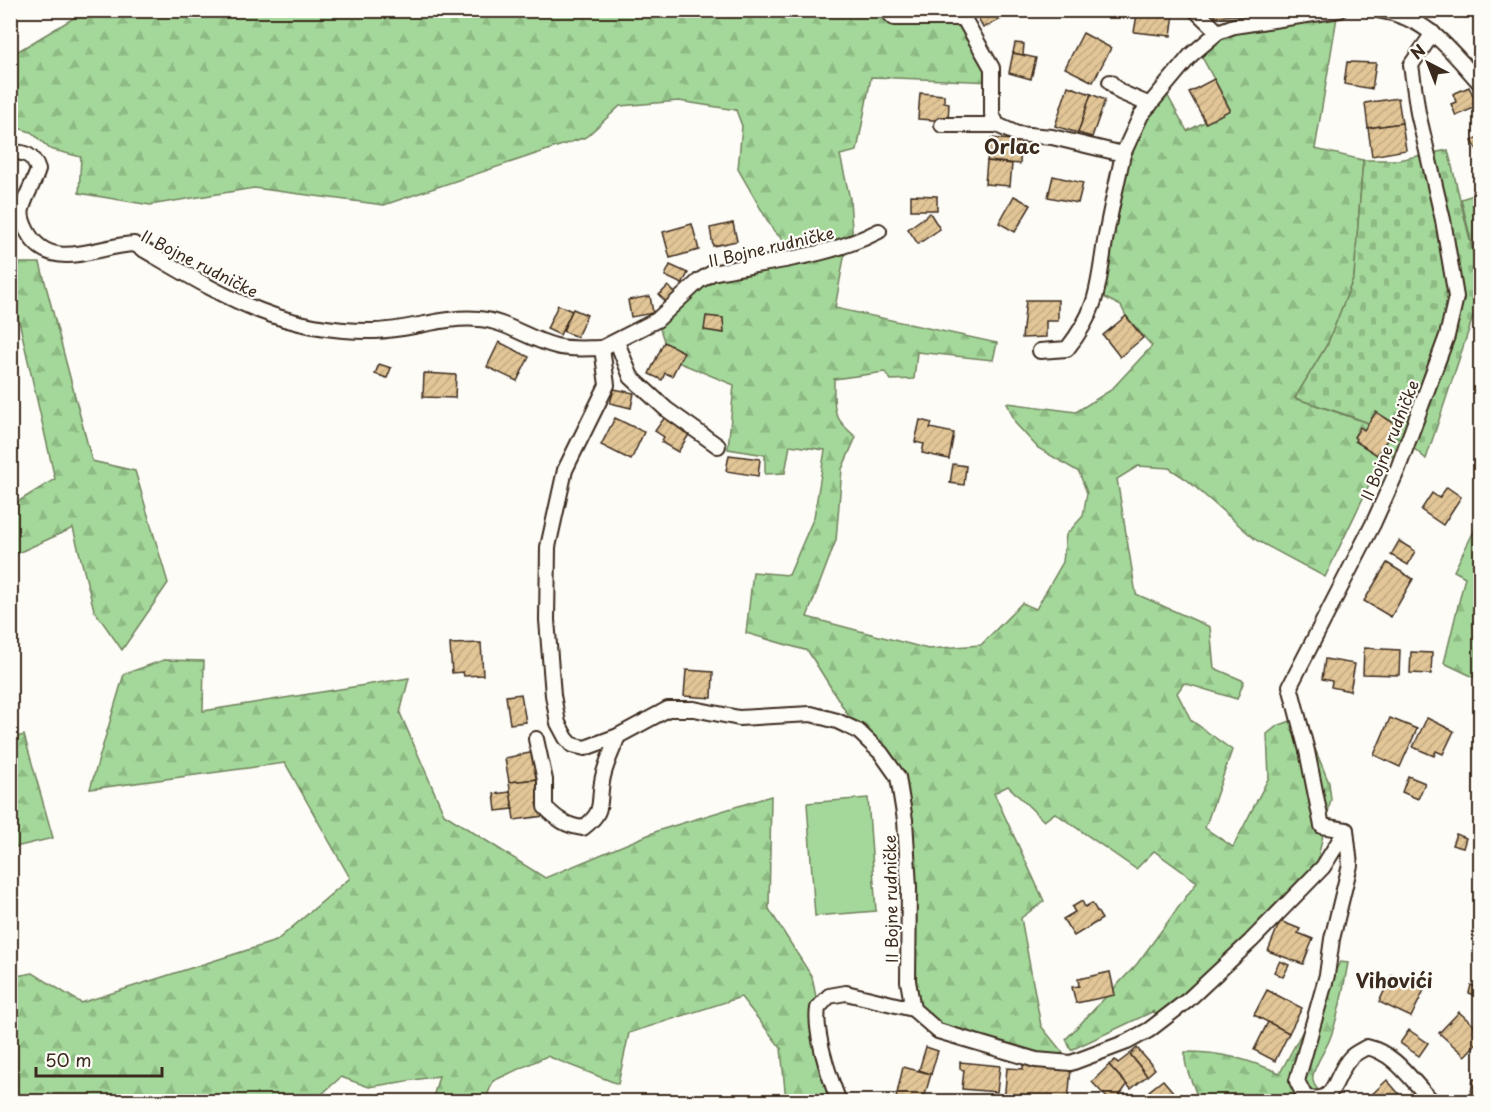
<svg xmlns="http://www.w3.org/2000/svg" width="1491" height="1112" font-family="'Playpen Sans',sans-serif">
<style>
.forest{fill:url(#forest-firs);stroke:#70815c;stroke-width:1.5}
.cemetery{fill:url(#cemetery-stones);stroke:#70815c;stroke-width:1.5}
.pitch{fill:#a4d89a;stroke:#70815c;stroke-width:1.5}
.building{fill:url(#building-hatch);stroke:#3b2a1e;stroke-width:1.5}
.lines{fill:none;stroke-linecap:round;stroke-linejoin:round}
.street-casing{stroke:#3b2a1e;stroke-width:18}
.street{stroke:#fdfcf7;stroke-width:14}
.labels{text-anchor:middle;dominant-baseline:central;stroke-width:4.5;stroke-linejoin:round;paint-order:stroke}
.street-label{font-size:16px;fill:#3b2a1e;stroke:#fdfcf7}
.quarter-label{font-size:20px;font-weight:bold;fill:#3b2a1e;stroke:#fdfcf7}
</style>
<defs>
<pattern id="forest-firs" width="22" height="20" patternUnits="userSpaceOnUse" patternTransform="scale(1.5)"><rect width="22" height="20" fill="#a4d89a"/><path d="M5 1l3.5 6h-7zM16 11l3.5 6h-7z" fill="#8eba84"/></pattern>
<pattern id="cemetery-stones" width="16" height="16" patternUnits="userSpaceOnUse" patternTransform="scale(1.5)"><rect width="16" height="16" fill="#a4d89a"/><path d="M2 7V4a2 2 0 0 1 4 0v3zM10 15v-3a2 2 0 0 1 4 0v3z" fill="#8eba84"/></pattern>
<pattern id="building-hatch" width="6" height="6" patternUnits="userSpaceOnUse" patternTransform="scale(1.5)"><rect width="6" height="6" fill="#e2c697"/><path d="M-1 1l2-2M0 6l6-6M5 7l2-2" fill="none" stroke="#c3aa82"/></pattern>
</defs>
<rect width="100%" height="100%" fill="#fdfcf7"/>
<filter id="ink" filterUnits="userSpaceOnUse"><feTurbulence type="fractalNoise" baseFrequency=".0167" numOctaves="2"/><feDisplacementMap in="SourceGraphic" scale="12" xChannelSelector="R" yChannelSelector="G"/><feConvolveMatrix kernelMatrix="1 2 1 2 8 2 1 2 1" color-interpolation-filters="sRGB"/></filter>
<g filter="url(#ink)">
<g class="forest">
<path d="M87,10h765l7,7 17,-6 10,-1 76,8 32,64 -123,-5 -14,74 -17,4 10,44 3,45 -7,2 -11,62 162,35 -4,17 -76,-8 -3,27 -23,1 -6,-8 -51,7c0,30 -3,38 22,58l-14,32 -6,71 -29,77 121,32 53,-4 41,-42 14,6 27,-47 3,-27 17,-19 4,-23 -8,-21 -41,-24 -22,-24 -9,-21 69,9 35,-22 41,-44 -26,-30 -5,-10 -23,-12 25,-140 41,-65 23,42 43,-22 -28,-52 16,-25 41,-8v-13h79l-23,138 48,11 -9,117 -26,66 -33,55 91,31 23,14 -31,24 -53,110 -69,-37 -70,-61 -17,-11 -31,-2 -21,13 19,115 74,33 4,41 30,13 -7,18 -53,-16 -7,10 14,27 41,30 -27,78 28,19 36,-70 -2,-43 10,-8 25,-9 27,66 2,16 -12,54 1,26 -161,146 -5,-14 -83,39 -5,-11 71,-75 60,-82 -43,-31 -18,18 -81,-56 -11,8 -36,-35 -14,7 50,108 -23,17 20,108 30,37 -111,-18 -44,-34 -19,-234 -39,-46 -50,-80 -62,-18 7,-61 36,3 25,-58 11,-67 -35,-5 -5,28 -20,1v-19l-37,-6 6,-64 -64,-26 -13,-39 42,-39 101,-24 -27,-27 -35,-61 4,-43 -6,-16 -57,-9 -59,5 -34,31 -202,68 -130,-17 -104,17 -71,-12 2,-36 -31,-8 -19,-17 -20,-6 -1,-70z"/>
<path d="M1480,193v84l-19,-78z"/>
<path d="M11,263h29l52,198 43,10 33,112 -46,67 -28,-40 -21,-82 -62,28v-50l44,-27 -44,-193z"/>
<path d="M1480,519v161l-36,-17 21,-86 -11,-6z"/>
<path d="M164,660l40,1 -1,50 206,-33 -9,35 44,101 101,64 115,-48 111,-34 -2,113 43,68 23,115 -36,9h-13l-5,-53 -40,-51 -112,36 -11,51 -71,-28 -54,25 -8,20h-53l7,-25 -70,11 -28,-10 -27,24 -303,1v-125l22,-4 48,30 195,-62 74,-63 -65,-115 -195,26 34,-115z"/>
<path d="M24,735l29,103 -42,10v-109z"/>
<path d="M1340,962l8,1c-5,26 -9,53 -19,78 -5,11 -13,22 -16,34 -2,10 6,17 14,22l10,-1 -6,5h-133c-3,-17 -15,-32 -13,-49 37,0 61,7 95,21z"/>
</g>
<path class="cemetery" d="M1448,150l31,127 -5,37 -48,145c-39,-37 -82,-44 -131,-61l33,-55 26,-66 9,-117h35z"/>
<path class="pitch" d="M868,798l8,113 -61,5 -8,-113z"/>
<g class="building">
<path d="M978,10h39v1l-34,17 -6,-13 3,-2z"/>
<path d="M1141,10l33,3 -3,23 -37,-4 3,-17 3,1z"/>
<path d="M1215,10h44v3l-44,4z"/>
<path d="M1083,33l28,15 -18,34 -28,-14z"/>
<path d="M1015,43l9,1 -1,11 -10,-2z"/>
<path d="M1013,53l23,5 -5,21 -22,-6z"/>
<path d="M1347,62l29,1 -4,26 -28,-5z"/>
<path d="M1214,79l16,31 -24,13 -17,-31z"/>
<path d="M1068,86l23,8 -13,39 -23,-7z"/>
<path d="M1469,87l9,19 -22,10 -5,-12 5,-2 -3,-8z"/>
<path d="M920,93l24,2v7l5,1 -1,18 -30,-2z"/>
<path d="M1091,94l14,6 -13,37 -14,-4z"/>
<path d="M1398,98l4,25 -34,5 -3,-25z"/>
<path d="M1402,123l4,27 -34,6 -4,-28z"/>
<path d="M1480,136v16l-1,1 -7,-12z"/>
<path d="M991,138l30,3 -1,23 -33,-3z"/>
<path d="M987,161l25,3 -2,22 -25,-2z"/>
<path d="M1053,176l30,7 -5,20 -30,-6z"/>
<path d="M911,195l26,1v14h-26z"/>
<path d="M1014,196l17,9 -16,27 -16,-9z"/>
<path d="M930,213l10,16 -22,15 -10,-15z"/>
<path d="M733,223l4,18 -24,5 -3,-18z"/>
<path d="M692,224l7,26 -29,8 -7,-26z"/>
<path d="M670,265l18,8 -6,11 -17,-8z"/>
<path d="M668,286l9,9 -9,9 -9,-9z"/>
<path d="M650,296l3,17 -22,4 -3,-17z"/>
<path d="M1026,300h32v21h-12v16l-24,1z"/>
<path d="M558,305l14,6 -12,24 -13,-6z"/>
<path d="M573,309l14,6 -10,22 -14,-6z"/>
<path d="M706,316l17,2 1,15 -20,-3z"/>
<path d="M1126,316l17,22 -23,19 -17,-22z"/>
<path d="M499,342l30,15 -12,24 -30,-14z"/>
<path d="M664,342l20,10 -12,24 -7,-3 -3,7 -13,-6z"/>
<path d="M379,364l12,4 -4,10 -12,-4z"/>
<path d="M424,373l32,2 -1,23 -32,-1z"/>
<path d="M614,389l20,4 -3,15 -21,-5z"/>
<path d="M1376,412l21,13 -20,30 -22,-14 1,-2 -2,-2 6,-10 4,3z"/>
<path d="M665,417l25,16 -12,19 -17,-10 3,-5 -9,-6z"/>
<path d="M615,418l29,14 -13,28 -30,-15z"/>
<path d="M920,420l12,3 -2,5 24,5 -5,26 -27,-6 2,-9 -9,-2z"/>
<path d="M729,455l31,4 -2,17 -32,-5z"/>
<path d="M953,464l13,2 -2,19 -14,-2z"/>
<path d="M1447,487l14,10 -18,28 -22,-15 11,-17 7,5z"/>
<path d="M1399,541l16,10 -7,14 -17,-10z"/>
<path d="M1387,563l26,16 -22,38 -27,-16z"/>
<path d="M481,643l2,32 -19,1 -1,-4 -11,1 -2,-29z"/>
<path d="M1364,648l36,2 -1,25 -36,-1z"/>
<path d="M1411,652l21,1 -1,21 -21,-1z"/>
<path d="M1325,659l30,5 -5,27 -19,-4 1,-6 -10,-2z"/>
<path d="M686,670l27,2 -1,26 -28,-2z"/>
<path d="M521,694l5,28 -16,2 -4,-28z"/>
<path d="M1390,718l27,11 -17,38 -26,-12z"/>
<path d="M1427,718l27,13 -11,23 -7,-3 -2,5 -21,-9z"/>
<path d="M535,752l4,27 -30,3 -4,-24z"/>
<path d="M1408,776l17,7 -7,16 -16,-7z"/>
<path d="M539,779l5,37 -30,4 -5,-38z"/>
<path d="M510,792l3,17 -17,2 -2,-17z"/>
<path d="M1456,834l10,4 -3,10 -11,-3z"/>
<path d="M1082,901l3,6 7,-4 10,16 -28,17 -11,-17 12,-7 -3,-5z"/>
<path d="M1280,921l20,8 -2,4 15,6 -10,25 -35,-13z"/>
<path d="M1280,961l9,4 -6,12 -9,-5z"/>
<path d="M1110,972l5,23 -39,8 -4,-16 7,-1 -1,-7z"/>
<path d="M1392,975l32,15 -13,27 -32,-15z"/>
<path d="M1471,985l9,3v9l-11,-4z"/>
<path d="M1267,990l35,18 -13,25 -35,-18z"/>
<path d="M1459,1012l21,19v8l-15,17 -26,-23z"/>
<path d="M1268,1022l21,11 -14,28 -21,-11z"/>
<path d="M1409,1030l19,13 -9,13 -19,-13z"/>
<path d="M926,1047l12,4 -7,23 -12,-4z"/>
<path d="M1137,1048l18,21 -8,7 -17,-22z"/>
<path d="M1130,1054l17,22 -16,13 -22,-24 6,-5 3,3z"/>
<path d="M960,1062l40,4 -3,26 -35,-3 2,-19 -4,-1z"/>
<path d="M1023,1065l48,3 -3,34 -39,-3v3h-25l3,-34 16,1z"/>
<path d="M1109,1065l18,20 -12,17h-4l-19,-20z"/>
<path d="M903,1067l28,7 -8,28 -27,-4z"/>
<path d="M1473,1079l7,1v22l-10,-1z"/>
<path d="M1163,1080l11,13 -11,9h-6l-8,-11z"/>
<path d="M1387,1080l19,22h-42z"/>
</g>
<g class="lines">
<defs>
<g id="street">
<path d="M886,10l8,8h68"/>
<path d="M959,10l33,58v46l5,11 20,9 35,3 71,17 18,-39 50,-60 27,-23 16,-6 106,-16"/>
<path d="M1195,10l23,22"/>
<path d="M1378,10c51,8 70,38 102,73"/>
<path d="M1110,82l10,10 30,13"/>
<path d="M942,125h55"/>
<path d="M10,152c16,0 23,3 28,18 -4,13 -13,26 -16,39 -2,7 2,16 5,22 23,44 71,14 107,13 82,47 142,89 241,87 37,-1 67,-15 104,-12 27,2 51,21 77,27 15,4 31,2 46,2"/>
<path d="M879,231c-52,27 -110,30 -167,42l-13,8 -42,39 -55,28 5,37 -42,85 -17,77 -1,73 6,75 5,28 8,15 6,7 13,3 33,-12 50,-27h26l45,9 72,-4 26,7 21,10 23,22 17,24 7,43 4,67 -1,94 5,28 25,22 98,29 35,3 56,-21 22,-12 39,-30 63,-59 72,-74 23,-37 4,35 -18,74 -5,36 -30,106 8,16c33,9 28,-22 46,-40 4,-4 11,-7 16,-10 30,7 44,34 66,55"/>
<path d="M617,342l14,35 35,32 52,37"/>
<path d="M1040,351l27,-2c31,-39 31,-62 38,-108 5,-29 12,-58 18,-87"/>
<path d="M536,739l9,41v27c12,12 21,19 38,21 22,-17 15,-23 19,-46 2,-16 11,-32 16,-46"/>
<path d="M1346,830l-24,-4 -15,-75 -17,-65 83,-162 24,-53 50,-135 9,-39 -13,-77 -25,-107 -7,-48 22,-32"/>
<path d="M839,1102c-10,-26 -25,-68 -21,-94l11,-12 17,-3 67,16"/>
</g>
</defs>
<use href="#street" class="street-casing"/>
<use href="#street" class="street"/>
</g>
</g>
<g class="labels">
<g class="street-label">
<text transform="translate(771 246) rotate(-13)">II Bojne rudničke</text>
<text transform="translate(200 263) rotate(27)">II Bojne rudničke</text>
<text transform="translate(1389 440) rotate(-68)">II Bojne rudničke</text>
<text transform="translate(890 899) rotate(-91)">II Bojne rudničke</text>
</g>
<g class="quarter-label">
<text x="1012" y="146">Orlac</text>
<text x="1394" y="980">Vihovići</text>
</g>
</g>
<rect width="1491" height="1112" fill="none" stroke="#fdfcf7" stroke-width="36"/>
<rect x="18" y="18" width="1455" height="1076" fill="none" stroke="#3b2a1e" stroke-width="2" filter="url(#ink)"/>
<g transform="translate(1428 63) rotate(318)" stroke="#fdfcf7" stroke-width="4.5" paint-order="stroke">
<path d="M0-4.5L10 22L0 15L-10 22Z" fill="#3b2a1e"/>
<text y="-9" font-size="16" font-weight="bold" text-anchor="middle" fill="#3b2a1e">N</text>
</g>
<path d="M36 1067v9h126v-9" fill="none" stroke="#3b2a1e" stroke-width="3"/>
<text x="45" y="1067" font-size="18" fill="#3b2a1e" stroke="#fdfcf7" stroke-width="4.5" paint-order="stroke">50 m</text>
</svg>
